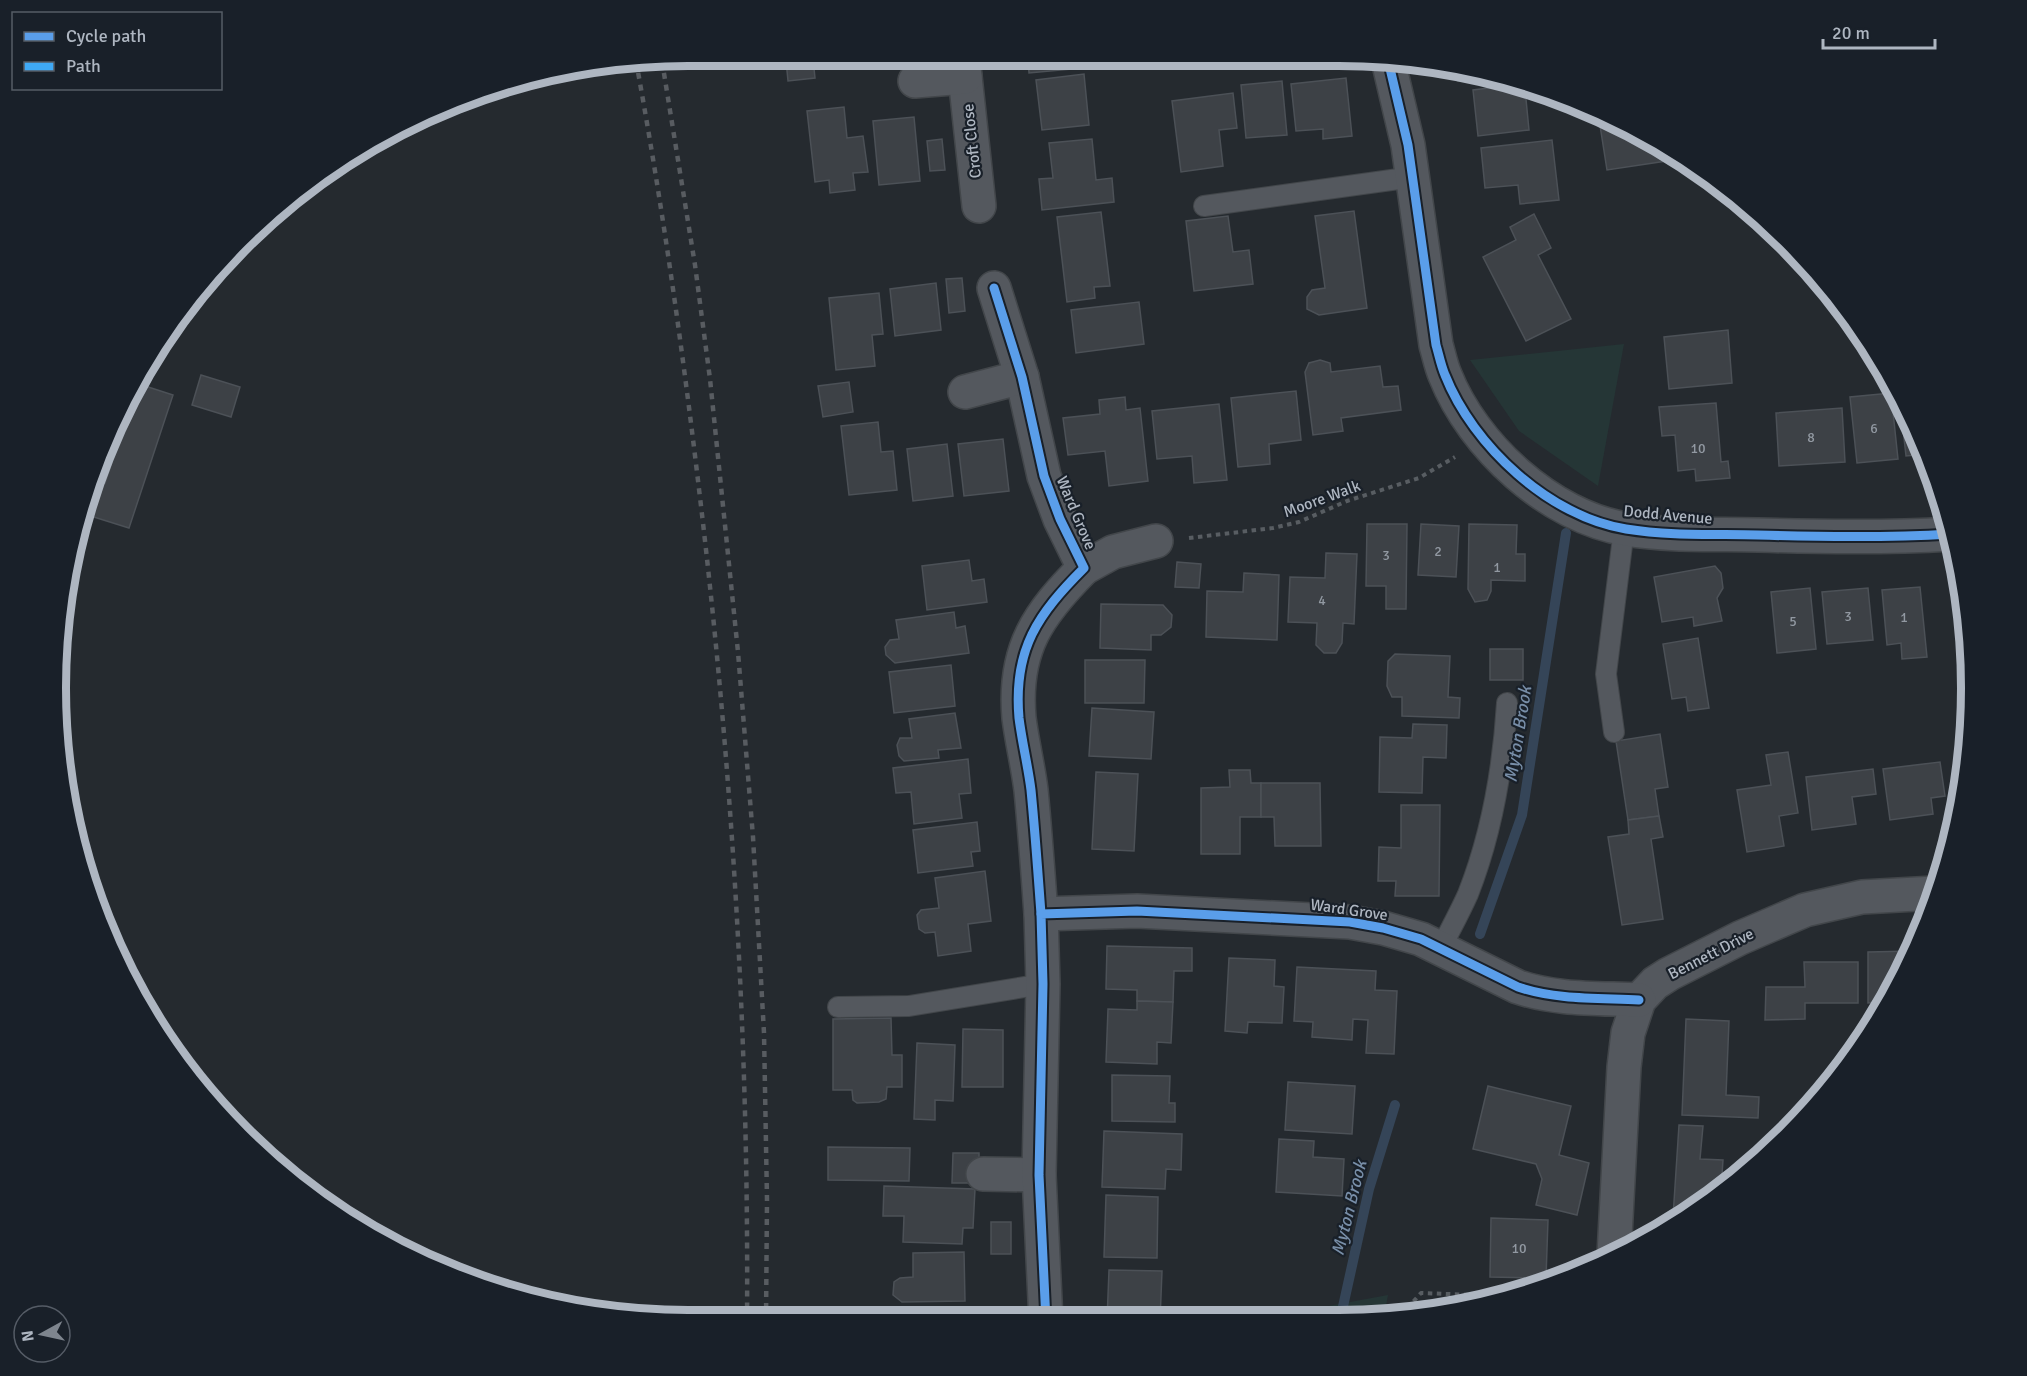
<svg xmlns="http://www.w3.org/2000/svg" width="2027" height="1376" font-family="Signika,sans-serif">
<style>
.green{fill:#253636}
.lines{fill:none;stroke-linecap:round;stroke-linejoin:round}
.stream{stroke:#354558;stroke-width:10}
.building{fill:#3d4146;stroke:#4c5157;stroke-width:1.5}
.service-casing{stroke:#42464a;stroke-width:22}
.minor-casing{stroke:#42464a;stroke-width:36}
.path{stroke:#585d62;stroke-width:4;stroke-dasharray:4.5 4.5;stroke-linecap:butt}
.service{stroke:#54585e;stroke-width:20}
.minor{stroke:#54585e;stroke-width:33}
.rail{stroke:#585c61;stroke-width:4.5;stroke-dasharray:6 6;stroke-linecap:butt}
.quiet{stroke:#3fa9f5;stroke-width:8;stroke-dasharray:15 8;stroke-linecap:butt}
.cycleway-casing{stroke:#192029;stroke-width:13}
.cycleway{stroke:#5a9eea;stroke-width:9}
.labels{text-anchor:middle;dominant-baseline:central;stroke-width:4.5;stroke-linejoin:round;paint-order:stroke}
.number-label{font-size:14px;fill:#9299a2}
.street-label{font-size:16px;fill:#aeb6c1;stroke:#192029}
.water-label{font-size:18px;font-style:italic;fill:#788ea8;stroke:#192029}
.rim{fill:none;stroke:#aeb6c1;stroke-width:8}
</style>
<rect width="100%" height="100%" fill="#252a2f"/>
<g class="green">
<path d="M1624,344l-26,142 -79,-55 -49,-71z"/>
<path d="M1388,1295l-4,21 -45,5 -86,-1z"/>
</g>
<g class="lines">
<g class="stream">
<path d="M1480,934l42,-119 44,-282"/>
<path d="M1340,1320l29,-131 26,-84"/>
</g>
</g>
<g class="building">
<path d="M1092,57l1,10 -64,6 -1,-15z"/>
<path d="M813,59l2,19 -27,3 -2,-21z"/>
<path d="M1456,67l6,1 30,10 -34,3z"/>
<path d="M1084,74l5,51 -47,5 -6,-50z"/>
<path d="M1346,78l6,58 -29,3v-10l-27,2 -5,-47z"/>
<path d="M1282,81l5,54 -41,3 -5,-53z"/>
<path d="M1514,85l11,4 4,41 -51,6 -5,-46z"/>
<path d="M1233,93l4,35 -18,2 4,36 -42,6 -9,-71z"/>
<path d="M844,107l3,31 16,-2 5,36 -15,1 2,17 -25,3 -1,-13 -14,2 -8,-71z"/>
<path d="M914,117l6,64 -41,4 -6,-64z"/>
<path d="M1608,117l11,4 61,38 -73,11 -8,-51z"/>
<path d="M942,139l3,31 -15,1 -3,-30z"/>
<path d="M1092,139l4,41 16,-2 2,24 -72,8 -3,-31 14,-1 -4,-35z"/>
<path d="M1552,140l7,60 -39,4 -2,-19 -33,3 -4,-40z"/>
<path d="M1354,211l13,97 -48,7 -12,-6v-12l5,-7 13,-2 -10,-72z"/>
<path d="M1101,212l9,74 -16,1 1,11 -28,4 -10,-85z"/>
<path d="M1534,214l17,34 -13,7 33,64 -45,22 -43,-84 33,-17 -6,-13z"/>
<path d="M1228,216l5,36 16,-2 4,34 -59,7 -8,-70z"/>
<path d="M962,278l3,33 -16,2 -3,-34z"/>
<path d="M936,283l5,47 -46,6 -5,-47z"/>
<path d="M879,293l4,41 -11,1 3,31 -39,4 -7,-72z"/>
<path d="M1139,302l5,42 -68,9 -5,-43z"/>
<path d="M1728,330l4,53 -63,6 -5,-52z"/>
<path d="M1320,360l10,3 1,9 49,-6 3,21 15,-1 3,24 -60,8 2,13 -30,4 -8,-63 4,-9z"/>
<path d="M201,375l39,12 -9,30 -39,-12z"/>
<path d="M849,382l4,30 -30,5 -5,-31z"/>
<path d="M139,384l34,11 -44,133 -48,-15 11,-34 13,4z"/>
<path d="M1296,391l5,49 -32,4 1,20 -32,3 -7,-69z"/>
<path d="M1891,393l7,66 -41,4 -7,-66z"/>
<path d="M1125,397l1,13 14,-2 8,73 -39,5 -4,-35 -37,4 -5,-37 37,-4 -1,-14z"/>
<path d="M1900,402l23,44 3,8 -20,2z"/>
<path d="M1716,403l5,59 7,-1 2,17 -34,3 -1,-12 -17,2 -3,-36 -13,1 -3,-29z"/>
<path d="M1219,404l8,76 -33,3 -2,-27 -35,3 -5,-48z"/>
<path d="M1842,408l3,54 -66,4 -3,-53z"/>
<path d="M878,422l3,30 12,-1 4,39 -48,5 -8,-69z"/>
<path d="M1003,439l6,52 -45,5 -6,-52z"/>
<path d="M947,444l6,52 -40,5 -6,-52z"/>
<path d="M1367,524h40l-1,85h-20v-23h-20z"/>
<path d="M1421,524l38,2 -3,51 -38,-2z"/>
<path d="M1469,524l48,1 -1,29h9v27l-34,-1v11l-4,9 -12,2 -7,-13z"/>
<path d="M1326,553l31,1 -3,70 -11,-1 -1,20 -6,10h-12l-8,-8 1,-22 -29,-1 2,-45 35,1z"/>
<path d="M969,560l3,21 12,-2 3,23 -60,8 -5,-44z"/>
<path d="M1177,562l24,2 -2,24 -24,-1z"/>
<path d="M1715,566l6,7 2,15 -6,10 5,23 -28,5 -1,-9 -31,5 -8,-45z"/>
<path d="M1244,573l35,2 -2,65 -71,-3 1,-46 36,1z"/>
<path d="M1920,587l7,70 -25,2 -1,-16 -14,2 -5,-55z"/>
<path d="M1810,588l6,61 -39,4 -6,-61z"/>
<path d="M1868,588l5,52 -46,4 -5,-52z"/>
<path d="M1101,604l62,1 9,10 -1,12 -10,8h-10v15l-51,-2z"/>
<path d="M954,612l2,16 9,-2 4,27 -74,10 -9,-8 -1,-8 5,-7 9,-1 -3,-19z"/>
<path d="M1698,638l11,70 -21,3 -2,-14 -14,2 -9,-55z"/>
<rect x="1490" y="649" width="33" height="31"/>
<path d="M1395,654l55,2 -2,41 12,1 -1,20 -57,-2v-19h-10l-5,-11 1,-25z"/>
<path d="M1085,660h60l-1,43h-59z"/>
<path d="M951,665l4,41 -61,7 -5,-41z"/>
<path d="M1092,708l62,4 -3,47 -62,-3z"/>
<path d="M955,713l6,35 -23,2 1,8 -35,3 -5,-5 -2,-11 3,-7h12l-3,-19z"/>
<path d="M1413,724l34,1 -1,33 -23,-1 -1,36 -43,-1 1,-55 32,1z"/>
<path d="M1660,734l8,53 -13,2 4,27 -31,4 -12,-79z"/>
<path d="M1788,752l10,61 -19,3 5,30 -37,6 -10,-62 34,-5 -5,-30z"/>
<path d="M968,759l3,34 -12,1 3,24 -48,6 -3,-32 -15,1 -3,-25z"/>
<path d="M1940,762l5,34 -14,2 2,16 -43,6 -7,-51z"/>
<path d="M1873,769l3,25 -24,3 4,27 -44,6 -6,-53z"/>
<path d="M1229,770h21l1,13h10v34h-21v37h-39v-66l29,-1z"/>
<path d="M1096,772l42,2 -4,77 -42,-2z"/>
<path d="M1261,783h59l1,63h-46l-1,-29h-13z"/>
<path d="M1401,805h39l-1,91h-44l1,-15h-18l1,-34 22,1z"/>
<path d="M1659,816l4,21 -12,2 12,80 -41,6 -14,-88 21,-3 -1,-14z"/>
<path d="M977,822l3,29 -9,1 2,14 -55,7 -5,-43z"/>
<path d="M985,871l6,50 -23,3 3,27 -33,5 -3,-24 -10,1 -6,-4 -2,-14 4,-5 18,-2 -4,-30z"/>
<path d="M1107,946l85,2v23h-18l-1,31 -36,-1v-11l-31,-1z"/>
<path d="M1912,951l-27,51 -17,1v-51z"/>
<path d="M1229,958l46,2 -1,26 10,1 -2,36 -34,-1 -1,11 -22,-2z"/>
<path d="M1804,962h54v41h-53v16l-40,1 1,-33h39z"/>
<path d="M1297,967l79,4 -1,19 22,1 -3,63 -28,-1 2,-33 -15,-1 -1,21 -40,-3 1,-15 -19,-1z"/>
<path d="M1137,1001l36,1 -2,41 -14,-1v22l-51,-2 2,-53 29,1z"/>
<path d="M891,1018l1,37h10v32h-15l-1,12 -7,3 -22,1 -4,-3 -1,-10h-19v-71z"/>
<path d="M1686,1019l43,2 -3,74 33,2 -1,21 -76,-3z"/>
<path d="M963,1029l40,1v57h-41z"/>
<path d="M917,1043l38,2 -2,56 -18,-1v20l-21,-1z"/>
<path d="M1112,1075l58,1 -1,27h6v19l-63,-1z"/>
<path d="M1288,1082l67,4 -3,48 -67,-4z"/>
<path d="M1488,1086l83,20 -12,49 30,8 -12,52 -41,-10 6,-26 -6,-15 -63,-15z"/>
<path d="M1679,1125l24,1 -3,33 23,1 -2,29 -38,29 -10,-1z"/>
<path d="M1104,1131l78,3 -1,36 -15,-1 -1,20 -63,-2z"/>
<path d="M1279,1139l35,2 -1,16 31,2 -2,37 -66,-4z"/>
<path d="M828,1147l82,1 -1,33 -81,-1z"/>
<path d="M953,1153h26v30h-27z"/>
<path d="M884,1186l91,3 -2,39h-10l-1,16 -59,-2 1,-26h-21z"/>
<path d="M1106,1195l52,2 -1,61 -53,-1z"/>
<path d="M1491,1218l57,2 -2,58 -56,-1z"/>
<rect x="991" y="1222" width="20" height="32"/>
<path d="M964,1252l1,49 -63,1 -9,-7 1,-13 6,-4 13,-1v-24z"/>
<path d="M1109,1270l53,1 -2,50h-53z"/>
</g>
<g class="lines">
<defs>
<g id="service">
<path d="M1204,206l209,-29"/>
<path d="M1614,732l-8,-58 18,-145"/>
<path d="M1441,948c9,-18 19,-36 27,-54 24,-61 35,-126 39,-191"/>
<path d="M838,1007l71,-1 134,-22"/>
</g>
<g id="minor">
<path d="M963,58l16,148"/>
<path d="M1388,60l20,85 28,200c3,10 5,21 9,30 28,71 105,142 181,154 43,7 89,5 132,6 64,2 128,3 192,-1"/>
<path d="M915,81l50,-4"/>
<path d="M994,288l28,89 22,99 16,43 24,49c-46,46 -71,81 -65,150 3,24 9,48 12,72 4,41 7,83 10,124"/>
<path d="M965,392l57,-15"/>
<path d="M1084,568l29,-16 43,-11"/>
<path d="M983,1174l56,1"/>
<path d="M1614,1255l10,-188 4,-34 11,-33 16,-17 14,-9 71,-36 65,-28 57,-13 73,-4"/>
<path d="M1046,1321l-7,-146 4,-191 -2,-70 96,-3 213,11 33,6 38,11 97,48c38,13 80,11 121,13"/>
</g>
</defs>
<use href="#service" class="service-casing"/>
<use href="#minor" class="minor-casing"/>
<g class="path">
<path d="M1189,538l84,-10 26,-6 48,-21 72,-23 36,-21"/>
<path d="M1374,1317l29,-4 18,-20 83,3"/>
</g>
<use href="#service" class="service"/>
<use href="#minor" class="minor"/>
<g class="rail">
<path d="M636,61c26,142 46,284 63,428 33,276 50,554 48,832"/>
<path d="M662,61l33,204 15,114 28,273 15,185 11,196 3,167 -1,121"/>
</g>
<path class="quiet" d="M219,267l11,-7 2,-6"/>
<defs>
<g id="cycleway">
<path d="M1388,60l20,85 28,200c3,10 5,21 9,30 28,71 105,142 181,154 43,7 89,5 132,6 64,2 128,3 192,-1"/>
<path d="M994,288l28,89 22,99 16,43 24,49c-46,46 -71,81 -65,150 3,24 9,48 12,72 4,41 7,83 10,124"/>
<path d="M1046,1321l-7,-146 4,-191 -2,-70 96,-3 213,11 33,6 38,11 97,48c38,13 80,11 121,13"/>
</g>
</defs>
<use href="#cycleway" class="cycleway-casing"/>
<use href="#cycleway" class="cycleway"/>
</g>
<g class="labels">
<g class="number-label">
<text x="1874" y="428">6</text>
<text x="1811" y="437">8</text>
<text x="1698" y="448">10</text>
<text x="1438" y="551">2</text>
<text x="1386" y="555">3</text>
<text x="1497" y="567">1</text>
<text x="1322" y="600">4</text>
<text x="1848" y="616">3</text>
<text x="1904" y="617">1</text>
<text x="1793" y="621">5</text>
<text x="1519" y="1248">10</text>
</g>
<g class="street-label">
<text transform="translate(972 141) rotate(-96)">Croft Close</text>
<text transform="translate(1322 499) rotate(-20)">Moore Walk</text>
<text transform="translate(1076 513) rotate(67)">Ward Grove</text>
<text transform="translate(1668 515) rotate(5)">Dodd Avenue</text>
<text transform="translate(1349 910) rotate(8)">Ward Grove</text>
<text transform="translate(1711 954) rotate(-27)">Bennett Drive</text>
</g>
<g class="water-label">
<text transform="translate(1518 734) rotate(-81)">Myton Brook</text>
<text transform="translate(1349 1208) rotate(-76)">Myton Brook</text>
</g>
</g>
<path d="M0 0H2027V1376H0ZM688 66H1339A622 622 0 0 1 1961 688V688A622 622 0 0 1 1339 1310H688A622 622 0 0 1 66 688V688A622 622 0 0 1 688 66Z" fill="#192029" fill-rule="evenodd"/>
<path class="rim" d="M688 66H1339A622 622 0 0 1 1961 688V688A622 622 0 0 1 1339 1310H688A622 622 0 0 1 66 688V688A622 622 0 0 1 688 66Z"/>
<rect x="12" y="12" width="210" height="78" fill="#192029" stroke="#555c66" stroke-width="1.5"/>
<rect x="24" y="32" width="30" height="9" fill="#5a9eea" stroke="#555c66" stroke-width="1.5"/>
<text x="66" y="42" font-size="18" fill="#aeb6c1">Cycle path</text>
<rect x="24" y="62" width="30" height="9" fill="#3fa9f5" stroke="#555c66" stroke-width="1.5"/>
<text x="66" y="72" font-size="18" fill="#aeb6c1">Path</text>
<g transform="translate(42 1334) rotate(262)"><circle r="28" fill="#192029" stroke="#555c66" stroke-width="1.5"/>
<path d="M0-4.5L10 22L0 15L-10 22Z" fill="#7e858e"/>
<text y="-9" font-size="16" font-weight="bold" text-anchor="middle" fill="#aeb6c1">N</text>
</g>
<path d="M1823 39v9h112v-9" fill="none" stroke="#aeb6c1" stroke-width="3"/>
<text x="1832" y="39" font-size="18" fill="#aeb6c1" stroke="#192029" stroke-width="4.5" paint-order="stroke">20 m</text>
</svg>
